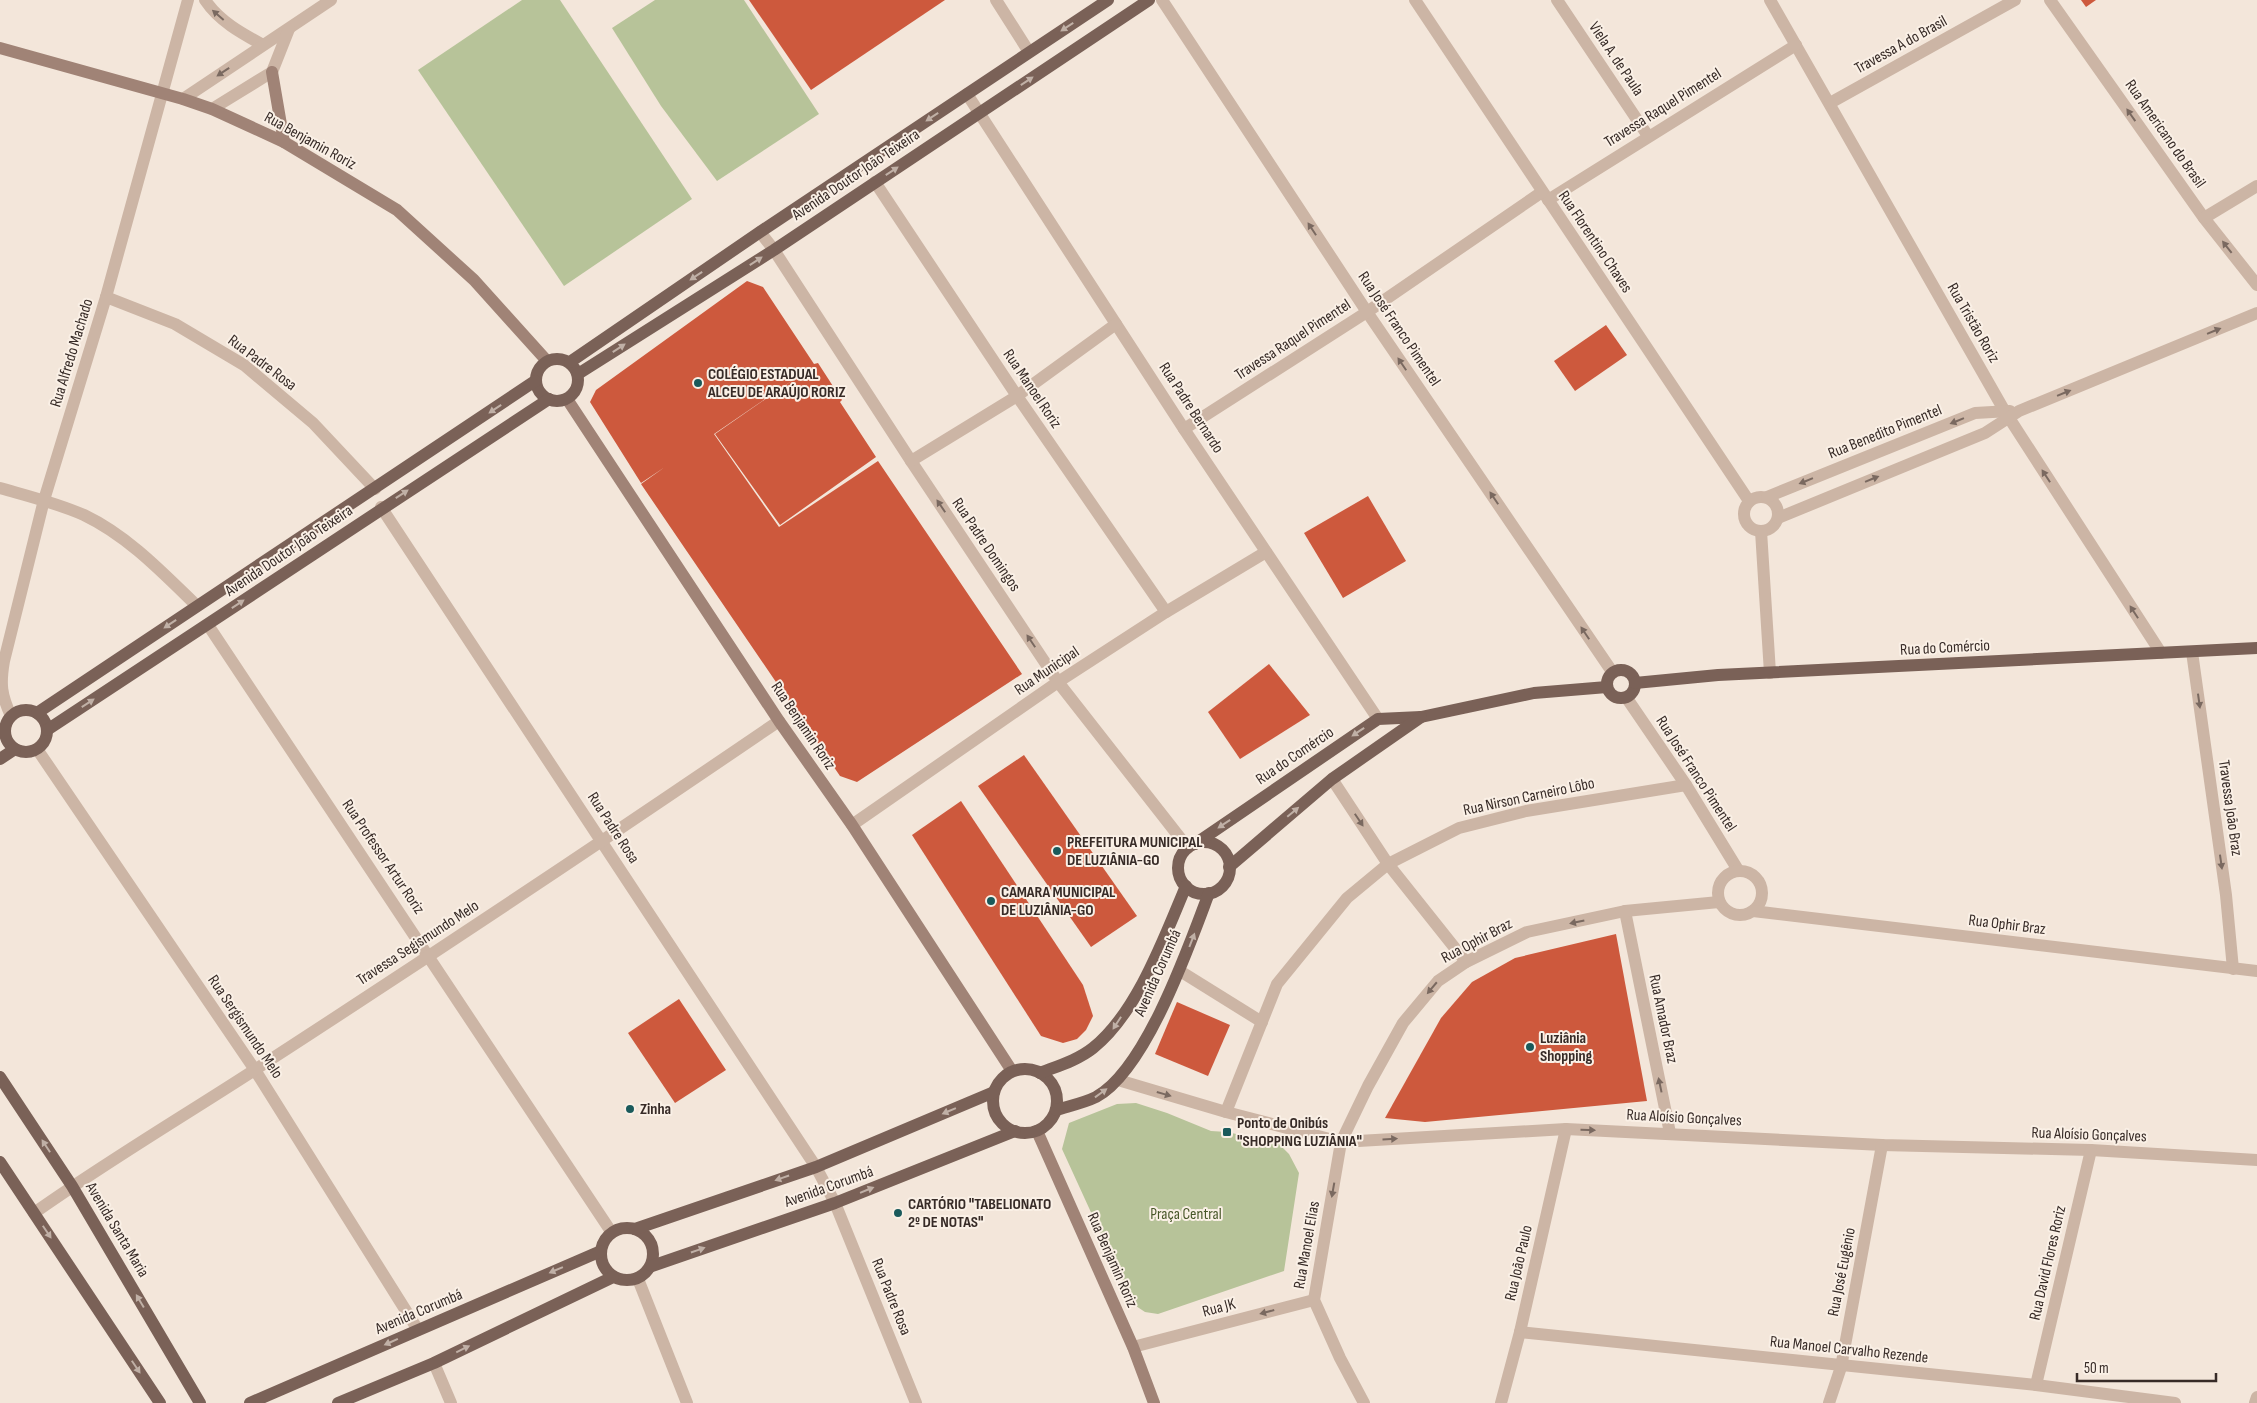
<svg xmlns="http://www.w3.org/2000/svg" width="2257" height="1403" font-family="'Sofia Sans Condensed',sans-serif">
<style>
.green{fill:#b7c399}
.building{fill:#cd593d}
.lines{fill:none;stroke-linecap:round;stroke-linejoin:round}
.street{stroke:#ccb5a5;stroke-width:12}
.secondary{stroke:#a08376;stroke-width:12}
.primary{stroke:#7a6157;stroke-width:12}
.oneway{fill:#7a6960}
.oneway2{fill:#c0b0a6}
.poi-dot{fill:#1a5a5b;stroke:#faf0e6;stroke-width:2}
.labels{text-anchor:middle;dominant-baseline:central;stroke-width:4;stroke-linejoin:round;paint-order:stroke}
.street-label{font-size:16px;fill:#372b27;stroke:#faf0e6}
.poi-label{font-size:16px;font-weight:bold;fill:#372b27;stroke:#faf0e6;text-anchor:start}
.park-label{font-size:16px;fill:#485729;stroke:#faf0e6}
</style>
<rect width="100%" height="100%" fill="#f3e6da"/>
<g class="green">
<path d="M522,0h38l132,199 -128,87 -146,-216z"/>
<path d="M655,0h89l75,114 -102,67 -56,-75 -49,-78z"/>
<path d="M1136,1103l31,10 44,18 16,1 51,11 11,11 10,19 -15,98 -126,43 -13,-2 -12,-8 -71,-155 7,-26 48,-19z"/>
</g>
<g class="building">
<path d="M749,0h196l-134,90z"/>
<path d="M2081,0h15l-10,7z"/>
<path d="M747,281l16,6 51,77 4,-1 24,37 -2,2 36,55 -96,68 -65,-91 88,-61 -89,61 65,93 99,-66 144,213 -165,108 -17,-6 -199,-292 24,-17 -24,16 -51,-81 6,-12z"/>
<path d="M1606,325l21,30 -52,36 -21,-30z"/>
<path d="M1368,496l38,65 -63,37 -39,-65z"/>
<path d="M1269,664l41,51 -70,44 -32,-47z"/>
<path d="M1024,755l113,161 -46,31 -113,-161z"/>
<path d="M961,801l122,184 10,31 -7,14 -9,9 -14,4 -22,-7 -129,-201z"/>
<path d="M1616,934l31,167 -222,21 -40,-4 56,-100 31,-36 43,-24z"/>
<path d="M679,999l47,71 -51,33 -47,-70z"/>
<path d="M1177,1002l53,23 -22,51 -53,-22z"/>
</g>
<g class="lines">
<g class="street">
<path d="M205,0c14,21 36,33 58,45"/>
<path d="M996,0l33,52"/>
<path d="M1162,0l205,312 246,361"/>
<path d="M1415,0l334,501"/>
<path d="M1557,0l91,136"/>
<path d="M1770,0l234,410 157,243"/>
<path d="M2050,0l154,218 53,67"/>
<path d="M967,94l217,335 194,290"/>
<path d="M183,99l148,-99"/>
<path d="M1830,103l185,-103"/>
<path d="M212,109l60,-37 17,-43"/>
<path d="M875,182l142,214 149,216"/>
<path d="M1548,200l248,-155"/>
<path d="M2204,218l53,-32"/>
<path d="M760,232l14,18 137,211 147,221 130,166"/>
<path d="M106,297l69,27 69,41 69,58 62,66"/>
<path d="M1184,429l183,-117 175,-120"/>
<path d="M911,461l106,-65 99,-72"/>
<path d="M0,488c28,8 57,15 84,27 44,21 79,58 113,91"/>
<circle cx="1761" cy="514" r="17"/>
<path d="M1767,497l208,-84 35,-2"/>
<path d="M381,507l435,660 19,36 81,200"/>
<path d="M1778,518l207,-85 34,-22 238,-98"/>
<path d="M1761,531l9,142"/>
<path d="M208,625l404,608"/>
<path d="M2192,652l34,243 7,74"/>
<path d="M1626,697l60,88 52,85"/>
<path d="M11,716c-10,-22 -11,-32 -7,-55l40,-161 62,-203 82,-297"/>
<path d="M37,749l218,321 163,260"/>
<path d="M1332,779l56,85 78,98"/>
<path d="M852,825l206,-143 108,-70 100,-60"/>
<circle cx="1740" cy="893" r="22"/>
<path d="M1625,911l45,222"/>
<path d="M1753,911l504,60"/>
<path d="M1180,971l82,51"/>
<path d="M1118,1080l108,32 115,30 225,-13 316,16 209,5 166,10"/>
<path d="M1226,1112l51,-128 70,-86 41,-34 71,-36 67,-17 160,-26"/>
<path d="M34,1213c72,-51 148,-96 222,-144 176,-114 350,-230 523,-348"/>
<path d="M638,1279l49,124"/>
<path d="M1520,1332l516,53 139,18"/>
<path d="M1133,1347l181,-47"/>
<path d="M434,1363l17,40"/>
<path d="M2036,1385l55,-235"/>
<path d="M1364,1403l-24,-45 -26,-58 27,-158 27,-56 35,-63 35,-42 28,-19 61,-30 98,-21 94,-9"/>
<path d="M1501,1403l19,-71 46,-203"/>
<path d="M1829,1403l12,-36 41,-222"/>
<path d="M2255,1403l2,-6"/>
</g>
<g class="secondary">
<path d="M0,48l183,51 29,10 72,33 113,68 77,70 73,81"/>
<path d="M272,72l12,70"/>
<path d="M567,399l212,322 73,104 160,246"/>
<path d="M1037,1131l96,216 21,56"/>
</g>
<g class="primary">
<circle cx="557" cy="380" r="21"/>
<path d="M570,362l190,-130 348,-232"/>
<path d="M578,374l196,-124 375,-250"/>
<circle cx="1621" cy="684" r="14"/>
<path d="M1635,683l83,-8 539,-27"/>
<circle cx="26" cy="731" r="21"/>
<path d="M37,713l498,-332"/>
<path d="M47,730c168,-109 334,-222 502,-331"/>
<path d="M0,759l15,-10"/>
<circle cx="1204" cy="868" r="26"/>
<path d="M1195,844l183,-125 43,-2 113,-24 73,-6"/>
<path d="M1229,867l103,-88 89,-62"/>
<circle cx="1025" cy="1101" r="32"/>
<path d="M1040,1073c18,-7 38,-13 53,-25 44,-35 71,-110 93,-162"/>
<path d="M0,1077l72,109 128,217"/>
<path d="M1056,1110c13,-4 28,-7 40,-13 50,-27 93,-151 113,-204"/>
<path d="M0,1162l160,241"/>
<circle cx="627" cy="1254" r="26"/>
<path d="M635,1229l181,-62 178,-75"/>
<path d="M652,1266l183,-63 180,-72"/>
<path d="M250,1403l351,-152"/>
<path d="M338,1403l96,-40 179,-86"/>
</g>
</g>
<defs><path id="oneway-solid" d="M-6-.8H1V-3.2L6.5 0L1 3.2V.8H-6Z" transform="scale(1.25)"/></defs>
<g class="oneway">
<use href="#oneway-solid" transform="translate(218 15) rotate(-139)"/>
<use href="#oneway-solid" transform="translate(223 72) rotate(146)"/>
<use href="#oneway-solid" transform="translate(2131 115) rotate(-125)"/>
<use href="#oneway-solid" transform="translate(1312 229) rotate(-123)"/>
<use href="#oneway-solid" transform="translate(2227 247) rotate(-128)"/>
<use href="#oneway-solid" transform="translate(2214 331) rotate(-22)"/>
<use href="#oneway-solid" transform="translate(1402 364) rotate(-124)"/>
<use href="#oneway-solid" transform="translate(2064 393) rotate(-22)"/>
<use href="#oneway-solid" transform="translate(1957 421) rotate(158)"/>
<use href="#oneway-solid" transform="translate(2046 476) rotate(-123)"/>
<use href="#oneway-solid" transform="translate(1872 479) rotate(-22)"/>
<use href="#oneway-solid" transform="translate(1806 481) rotate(158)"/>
<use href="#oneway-solid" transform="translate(1494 498) rotate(-124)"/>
<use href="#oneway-solid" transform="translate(941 506) rotate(-124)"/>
<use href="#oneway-solid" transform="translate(2134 612) rotate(-123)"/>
<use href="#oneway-solid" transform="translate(1585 633) rotate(-124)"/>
<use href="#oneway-solid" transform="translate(1031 641) rotate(-124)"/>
<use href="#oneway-solid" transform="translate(2199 701) rotate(82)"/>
<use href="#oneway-solid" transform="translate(1359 820) rotate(56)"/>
<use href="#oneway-solid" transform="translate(2221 862) rotate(82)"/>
<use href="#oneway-solid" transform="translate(1577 922) rotate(168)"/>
<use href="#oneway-solid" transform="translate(1432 988) rotate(130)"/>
<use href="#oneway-solid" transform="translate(1660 1085) rotate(-102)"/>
<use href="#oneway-solid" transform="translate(1164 1094) rotate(16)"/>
<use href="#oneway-solid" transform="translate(1588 1130) rotate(2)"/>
<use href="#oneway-solid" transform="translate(1390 1139) rotate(-3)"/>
<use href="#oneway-solid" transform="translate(1333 1190) rotate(100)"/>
<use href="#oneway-solid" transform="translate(1267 1312) rotate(165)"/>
</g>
<g class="oneway2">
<use href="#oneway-solid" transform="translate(1067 27) rotate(147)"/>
<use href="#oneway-solid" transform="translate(1027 81) rotate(-34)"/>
<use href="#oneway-solid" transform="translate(932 117) rotate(146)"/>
<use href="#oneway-solid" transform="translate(892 171) rotate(-33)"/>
<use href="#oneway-solid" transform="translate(756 261) rotate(-33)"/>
<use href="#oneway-solid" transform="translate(696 276) rotate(146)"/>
<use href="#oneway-solid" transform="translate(619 348) rotate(-33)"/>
<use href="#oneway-solid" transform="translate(495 409) rotate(146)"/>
<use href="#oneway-solid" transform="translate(402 494) rotate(-33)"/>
<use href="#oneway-solid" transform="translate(238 604) rotate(-34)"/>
<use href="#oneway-solid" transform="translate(170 624) rotate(146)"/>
<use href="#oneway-solid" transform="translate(88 703) rotate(-33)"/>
<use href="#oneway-solid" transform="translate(1358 732) rotate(146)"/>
<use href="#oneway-solid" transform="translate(1293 812) rotate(-40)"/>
<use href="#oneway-solid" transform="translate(1224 824) rotate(146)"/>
<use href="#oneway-solid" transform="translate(1192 940) rotate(-69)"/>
<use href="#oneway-solid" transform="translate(1117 1023) rotate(123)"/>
<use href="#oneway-solid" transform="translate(1101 1093) rotate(-36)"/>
<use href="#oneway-solid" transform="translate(949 1111) rotate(157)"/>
<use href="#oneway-solid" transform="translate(46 1146) rotate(-123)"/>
<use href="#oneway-solid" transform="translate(782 1178) rotate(161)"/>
<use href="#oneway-solid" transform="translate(867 1190) rotate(-22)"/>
<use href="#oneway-solid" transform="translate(47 1232) rotate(56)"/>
<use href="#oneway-solid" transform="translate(698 1250) rotate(-19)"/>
<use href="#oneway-solid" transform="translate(556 1270) rotate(157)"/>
<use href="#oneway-solid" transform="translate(140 1301) rotate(-121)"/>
<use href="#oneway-solid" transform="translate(391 1342) rotate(156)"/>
<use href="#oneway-solid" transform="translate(463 1349) rotate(-26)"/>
<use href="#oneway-solid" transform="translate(136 1367) rotate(56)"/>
</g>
<g class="poi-dot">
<circle cx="698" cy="383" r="5"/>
<circle cx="1057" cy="851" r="5"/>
<circle cx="991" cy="901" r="5"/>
<circle cx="1530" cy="1047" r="5"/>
<circle cx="630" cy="1109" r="5"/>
<rect x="1222" y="1127" width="10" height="10" rx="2.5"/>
<circle cx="898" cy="1213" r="5"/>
</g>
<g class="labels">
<g class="street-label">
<text transform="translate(1901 45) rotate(-29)">Travessa A do Brasil</text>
<text transform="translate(1616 59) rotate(56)">Viela A. de Paula</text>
<text transform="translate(1663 108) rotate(-32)">Travessa Raquel Pimentel</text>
<text transform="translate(2165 134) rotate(55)">Rua Americano do Brasil</text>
<text transform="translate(310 141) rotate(29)">Rua Benjamin Roriz</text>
<text transform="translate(856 175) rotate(-34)">Avenida Doutor João Teixeira</text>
<text transform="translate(1595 242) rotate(56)">Rua Florentino Chaves</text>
<text transform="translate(1973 323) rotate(60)">Rua Tristão Roriz</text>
<text transform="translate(1399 329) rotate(56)">Rua José Franco Pimentel</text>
<text transform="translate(1293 340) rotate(-33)">Travessa Raquel Pimentel</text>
<text transform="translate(72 353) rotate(-73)">Rua Alfredo Machado</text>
<text transform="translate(262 363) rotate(37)">Rua Padre Rosa</text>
<text transform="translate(1032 389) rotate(56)">Rua Manoel Roriz</text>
<text transform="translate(1191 408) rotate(57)">Rua Padre Bernardo</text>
<text transform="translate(1885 432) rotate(-22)">Rua Benedito Pimentel</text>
<text transform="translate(986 545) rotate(56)">Rua Padre Domingos</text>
<text transform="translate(289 551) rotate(-34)">Avenida Doutor João Teixeira</text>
<text transform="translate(1945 648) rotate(-3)">Rua do Comércio</text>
<text transform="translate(1047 671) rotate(-34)">Rua Municipal</text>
<text transform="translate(803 726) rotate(56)">Rua Benjamin Roriz</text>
<text transform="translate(1295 756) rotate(-34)">Rua do Comércio</text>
<text transform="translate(1696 774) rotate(57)">Rua José Franco Pimentel</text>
<text transform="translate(1529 797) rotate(-12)">Rua Nirson Carneiro Lôbo</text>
<text transform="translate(2230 808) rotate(82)">Travessa João Braz</text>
<text transform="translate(613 828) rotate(57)">Rua Padre Rosa</text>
<text transform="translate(383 857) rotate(56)">Rua Professor Artur Roriz</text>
<text transform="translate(2007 925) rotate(7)">Rua Ophir Braz</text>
<text transform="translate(1477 941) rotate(-28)">Rua Ophir Braz</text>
<text transform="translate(418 943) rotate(-33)">Travessa Segismundo Melo</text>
<text transform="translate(1158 973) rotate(-66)">Avenida Corumbá</text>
<text transform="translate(1663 1019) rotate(78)">Rua Amador Braz</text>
<text transform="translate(245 1027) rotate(56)">Rua Sergismundo Melo</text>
<text transform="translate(1684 1118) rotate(3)">Rua Aloísio Gonçalves</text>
<text transform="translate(2089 1135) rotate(2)">Rua Aloísio Gonçalves</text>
<text transform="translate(829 1187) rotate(-20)">Avenida Corumbá</text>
<text transform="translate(117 1230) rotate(59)">Avenida Santa Maria</text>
<text transform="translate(1307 1245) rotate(-80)">Rua Manoel Elias</text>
<text transform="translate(1112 1260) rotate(66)">Rua Benjamin Roriz</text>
<text transform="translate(1519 1263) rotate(-77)">Rua João Paulo</text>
<text transform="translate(2048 1263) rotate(-77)">Rua David Flores Roriz</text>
<text transform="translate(1842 1272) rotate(-79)">Rua José Eugênio</text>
<text transform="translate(891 1297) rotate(68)">Rua Padre Rosa</text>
<text transform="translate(1219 1308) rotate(-15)">Rua JK</text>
<text transform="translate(419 1312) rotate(-23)">Avenida Corumbá</text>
<text transform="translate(1849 1350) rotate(6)">Rua Manoel Carvalho Rezende</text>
</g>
<g class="poi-label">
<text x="708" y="374">COLÉGIO ESTADUAL<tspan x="708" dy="18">ALCEU DE ARAÚJO RORIZ</tspan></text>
<text x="1067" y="842">PREFEITURA MUNICIPAL<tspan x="1067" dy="18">DE LUZIÂNIA-GO</tspan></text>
<text x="1001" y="892">CAMARA MUNICIPAL<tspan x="1001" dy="18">DE LUZIÂNIA-GO</tspan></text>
<text x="1540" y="1038">Luziânia<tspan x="1540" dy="18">Shopping</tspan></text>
<text x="640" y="1109">Zinha</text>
<text x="1237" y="1123">Ponto de Onibús<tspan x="1237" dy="18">"SHOPPING LUZIÂNIA"</tspan></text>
<text x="908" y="1204">CARTÓRIO "TABELIONATO<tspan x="908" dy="18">2º DE NOTAS"</tspan></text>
</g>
<g class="park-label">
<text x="1186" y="1214">Praça Central</text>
</g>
</g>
<path d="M2077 1373v8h139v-8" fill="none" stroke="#372b27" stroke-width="2.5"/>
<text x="2084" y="1373" font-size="15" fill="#372b27" stroke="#faf0e6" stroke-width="4" paint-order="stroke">50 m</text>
</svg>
